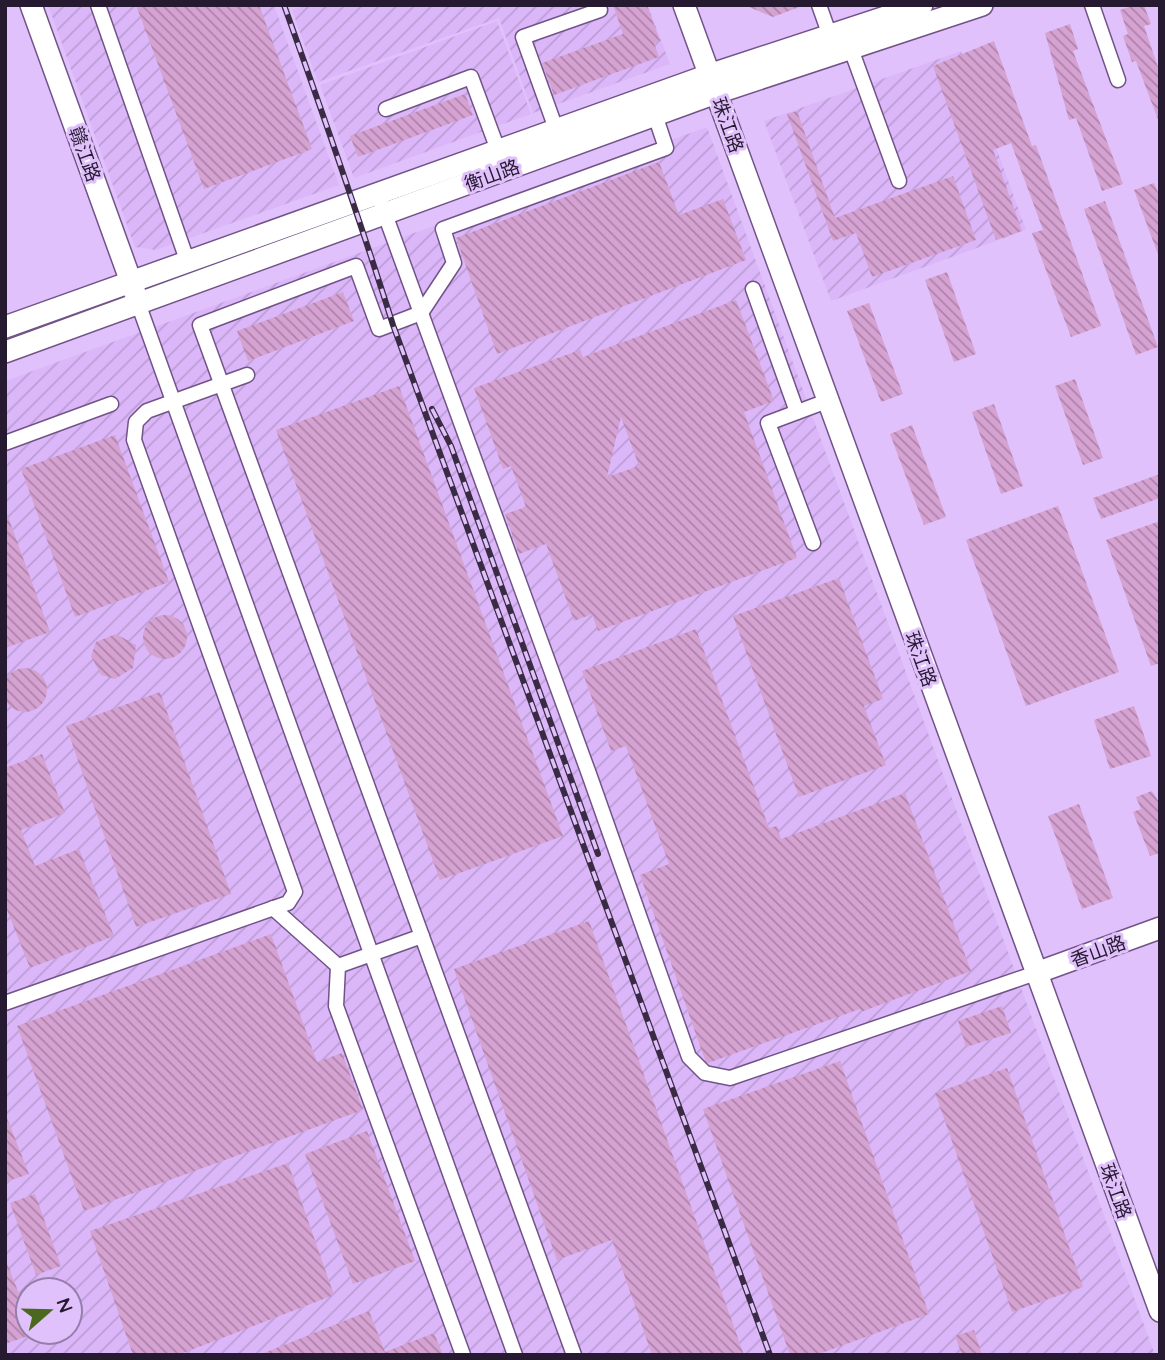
<svg xmlns="http://www.w3.org/2000/svg" width="1165" height="1360" font-family="Quicksand,'Noto Sans SC',sans-serif">
<style>
.industrial{fill:url(#industrial-furrows);fill-rule:evenodd}
.building{fill:url(#building-back-hatch);fill-rule:evenodd}
.lines{fill:none;stroke-linecap:round;stroke-linejoin:round}
.street-casing{stroke:#715388;stroke-width:17}
.secondary-casing{stroke:#715388;stroke-width:24}
.street{stroke:#fff;stroke-width:14}
.secondary{stroke:#fff;stroke-width:21}
.rail-casing{stroke:#392b44;stroke-width:6}
.rail{stroke:#e1c1fc;stroke-width:3.5;stroke-dasharray:10;stroke-linecap:butt}
.labels{text-anchor:middle;dominant-baseline:central;stroke-width:6;stroke-linejoin:round;paint-order:stroke}
.street-label{font-size:19px;fill:#261a30;stroke:#e1c1fc}
</style>
<defs>
<pattern id="industrial-furrows" width="10" height="10" patternUnits="userSpaceOnUse" patternTransform="scale(1.75)"><rect width="10" height="10" fill="#dbb7f9"/><path d="M-1 1l2-2M0 10L10 0M9 11l2-2" fill="none" stroke="#bc9dd6"/></pattern>
<pattern id="building-back-hatch" width="6" height="6" patternUnits="userSpaceOnUse" patternTransform="scale(1.75)"><rect width="6" height="6" fill="#d6a2d2"/><path d="M-1 5l2 2M0 0l6 6M5-1l2 2" fill="none" stroke="#ad83ab"/></pattern>
</defs>
<rect width="100%" height="100%" fill="#e1c1fc"/>
<g class="industrial">
<path d="M48,5h226l65,180 -183,65 -21,-3z"/>
<path d="M304,5h344l22,59 -137,49 -34,-95 -181,64 -26,-72z"/>
<path d="M497,21l34,93 -177,64 -34,-93z"/>
<path d="M961,51l65,179 -195,71 -67,-180z"/>
<path d="M707,127l448,1228h-1150v-974zM28,1290h42v42h-42z"/>
</g>
<g class="building">
<path d="M136,5h123l53,144 -108,40z"/>
<path d="M613,5h34l13,36 -6,2 5,14 -105,38 -12,-32 81,-29z"/>
<path d="M744,5h58v1l-29,11z"/>
<path d="M1135,5h9l7,19 -7,2 16,47v52l-24,-64 -4,1 -9,-26 5,-2 -8,-24z"/>
<path d="M1070,24l8,25 -5,2 50,133 -21,7 -26,-73 -7,2 -24,-87z"/>
<path d="M994,41l38,105 4,-1 65,181 -30,11 -39,-104 11,-3 -32,-87 -18,7 29,81 -26,9 -63,-174z"/>
<path d="M465,94l8,21 -115,42 -8,-21z"/>
<path d="M797,111l38,107 118,-42 23,64 -104,37 -16,-44 -23,8 -46,-127z"/>
<path d="M659,162l20,53 44,-16 23,61 -249,94 -41,-116z"/>
<path d="M1154,183l6,14 -1,60 -25,-67z"/>
<path d="M1105,201l53,146 -22,8 -52,-146z"/>
<path d="M947,272l29,82 -22,8 -29,-82z"/>
<path d="M343,292l11,29 -106,40 -11,-30z"/>
<path d="M736,300l38,101 -30,11 53,146 -199,73 -6,-17 -18,7 -28,-77 -27,10 -14,-40 21,-7 -15,-41 -8,3 -29,-81 106,-38 3,7zM621,417l18,49 -32,11z"/>
<path d="M869,303l34,91 -22,8 -34,-91z"/>
<path d="M1075,379l28,79 -20,7 -28,-79z"/>
<path d="M399,386l164,450 -123,44 -164,-450z"/>
<path d="M994,404l29,82 -22,8 -29,-82z"/>
<path d="M912,425l34,92 -22,8 -34,-91z"/>
<path d="M115,435l54,147 -94,35 -54,-148z"/>
<path d="M1160,474v24l-59,21 -8,-21z"/>
<path d="M1058,506l61,166 -93,34 -60,-166z"/>
<path d="M6,511l44,121 -45,16v-136z"/>
<path d="M1160,521v142l-9,3 -45,-126z"/>
<path d="M839,578l44,121 -19,7 22,59 -87,32 -66,-181z"/>
<circle cx="165" cy="637" r="22"/>
<path d="M696,629l73,199 8,-2 4,13 124,-46 66,178 -110,41 -1,-3 -152,54 -3,-3 -65,-185 29,-11 -43,-118 -15,5 -29,-80z"/>
<path d="M116,634l20,11 -3,23 -18,11 -14,-4 -10,-19 5,-14z"/>
<circle cx="25" cy="690" r="22"/>
<path d="M160,692l71,202 -95,33 -70,-201z"/>
<path d="M1134,706l17,50 -41,13 -16,-49z"/>
<path d="M42,754l23,59 -44,17 14,36 44,-17 35,87 -84,32 -25,-63v-137z"/>
<path d="M1152,791l8,13v49l-10,3 -17,-44 8,-3 -5,-12z"/>
<path d="M1079,804l34,94 -31,11 -34,-93z"/>
<path d="M589,921l109,305 46,129h-92l-40,-115 -55,20 -103,-291z"/>
<path d="M271,934l46,128 25,-9 21,57 -279,101 -67,-185z"/>
<path d="M1002,1006l9,27 -45,14 -8,-26z"/>
<path d="M840,1061l89,253 -113,41h-26l-87,-246z"/>
<path d="M1007,1068l76,219 -71,25 -77,-219z"/>
<path d="M5,1113l24,61 -24,8z"/>
<path d="M367,1131l48,130 -62,23 -48,-130z"/>
<path d="M288,1163l46,132 -156,60h-45l-43,-124z"/>
<path d="M35,1194l26,72 -25,9 -26,-72z"/>
<path d="M5,1258l23,59v19l-23,8z"/>
<path d="M369,1311l16,41 49,-19 9,22h-184z"/>
<path d="M974,1330l8,25h-20l-7,-19z"/>
</g>
<g class="lines">
<defs>
<g id="street">
<path d="M98,5l89,255"/>
<path d="M819,5l11,31"/>
<path d="M1092,5l26,75"/>
<path d="M851,49l48,132"/>
<path d="M386,109l85,-32 27,73"/>
<path d="M556,129l-33,-92 77,-27"/>
<path d="M382,206l207,568 100,283 16,16 25,5 306,-105"/>
<path d="M753,289l44,123"/>
<path d="M138,303l377,1052"/>
<path d="M5,443l106,-39"/>
<path d="M813,543l-45,-120 59,-22"/>
<path d="M273,908l65,58 84,-30"/>
<path d="M338,966l-2,40 127,349"/>
<path d="M5,1003l283,-100 7,-11 -161,-452 2,-18 11,-11 100,-36"/>
<path d="M574,1355l-374,-1030 156,-59 23,63 42,-16 33,-50 -11,-34 223,-81 -11,-33"/>
</g>
<g id="secondary">
<path d="M31,5l104,288"/>
<path d="M684,5l476,1306"/>
<path d="M5,327l704,-252 213,-70"/>
<path d="M5,352l711,-259 266,-88"/>
<path d="M1036,973l124,-45"/>
</g>
</defs>
<use href="#street" class="street-casing"/>
<use href="#secondary" class="secondary-casing"/>
<use href="#street" class="street"/>
<use href="#secondary" class="secondary"/>
<defs>
<g id="rail">
<path d="M284,5c38,106 75,212 109,320l377,1030"/>
<path d="M432,409l19,37 147,408"/>
</g>
</defs>
<use href="#rail" class="rail-casing"/>
<use href="#rail" class="rail"/>
</g>
<g class="labels">
<g class="street-label">
<text transform="translate(728 125) rotate(70)">珠江路</text>
<text transform="translate(85 154) rotate(70)">赣江路</text>
<text transform="translate(492 175) rotate(-20)">衡山路</text>
<text transform="translate(921 659) rotate(70)">珠江路</text>
<text transform="translate(1098 951) rotate(-20)">香山路</text>
<text transform="translate(1116 1191) rotate(70)">珠江路</text>
</g>
</g>
<rect width="1165" height="1360" fill="none" stroke="#261a30" stroke-width="14"/>
<g transform="translate(49 1311) rotate(70)"><circle r="33" fill="#e1c1fc" stroke="#967eaa" stroke-width="2"/>
<path d="M0-5L12 26L0 18L-12 26Z" fill="#4a691f"/>
<text y="-10" font-size="19" font-weight="bold" text-anchor="middle" fill="#261a30">N</text>
</g>
</svg>
